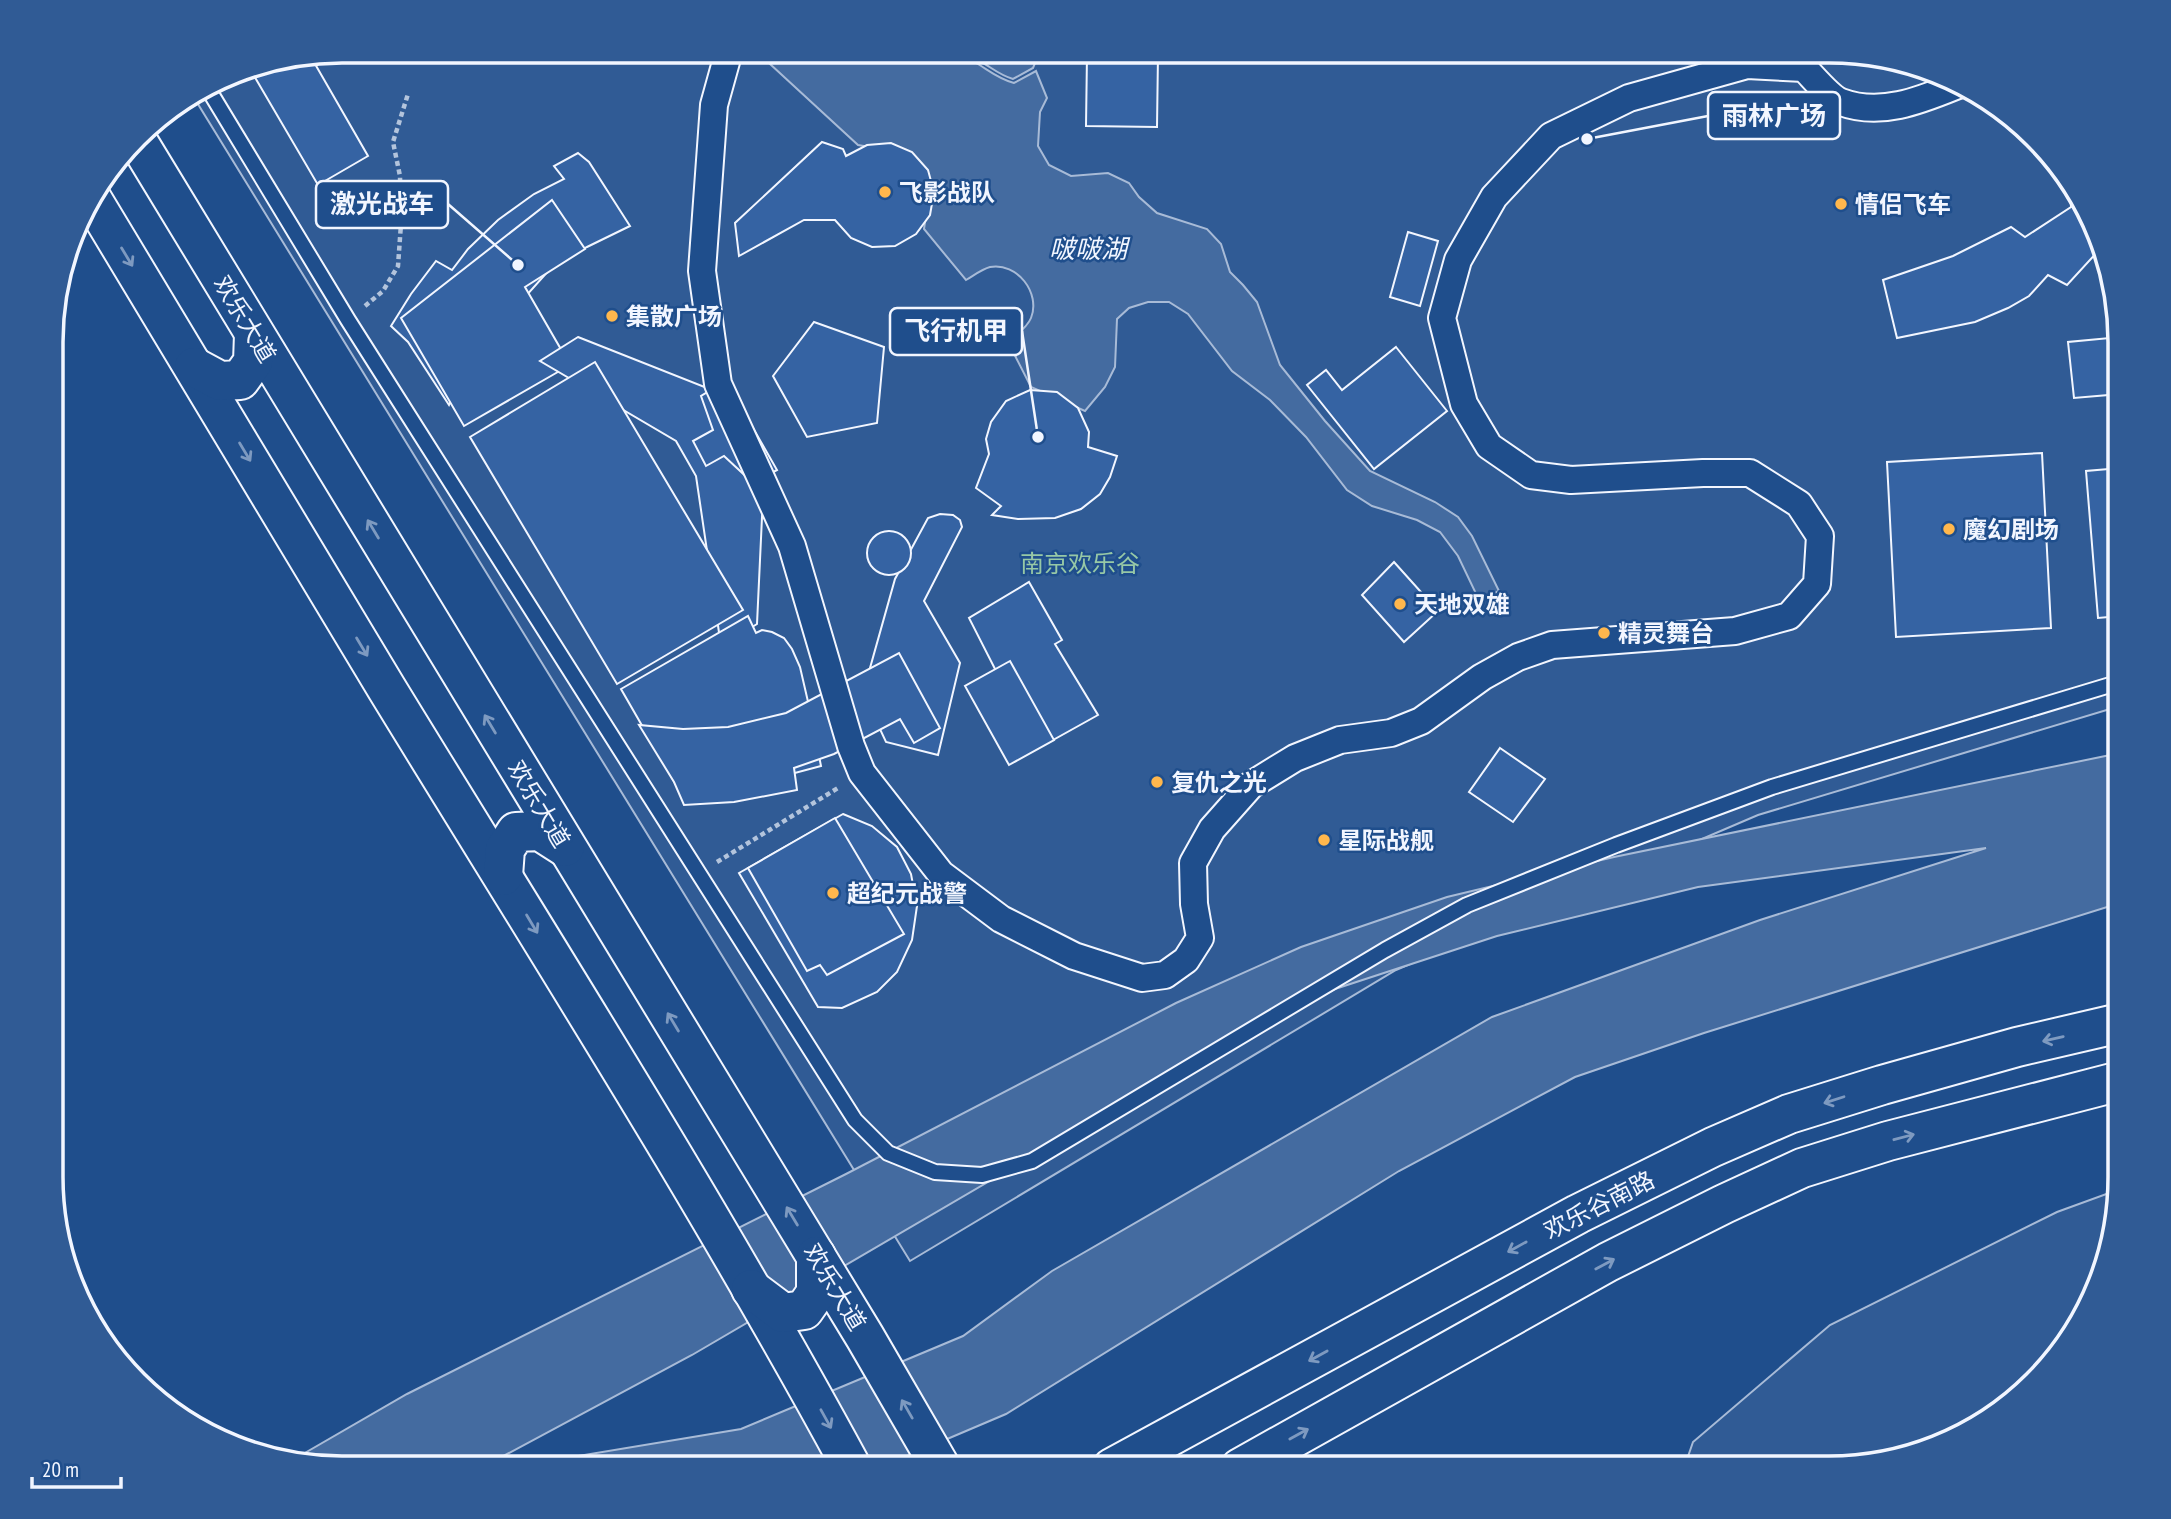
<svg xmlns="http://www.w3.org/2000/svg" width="2171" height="1519" font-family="'PT Sans Narrow','Noto Sans SC',sans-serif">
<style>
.built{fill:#305b95;stroke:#a8bbd7;stroke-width:2}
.water{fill:#446ba0;stroke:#a8bbd7;stroke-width:2}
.building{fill:#3563a3;stroke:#f2f6ff;stroke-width:2}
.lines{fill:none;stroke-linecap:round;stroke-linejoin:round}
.lane-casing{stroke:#f2f6ff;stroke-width:18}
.street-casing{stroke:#f2f6ff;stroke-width:30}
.secondary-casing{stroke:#f2f6ff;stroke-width:42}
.path{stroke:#b3c4dc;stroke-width:4.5;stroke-dasharray:5 3.5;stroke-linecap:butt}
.lane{stroke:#1f4e8c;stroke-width:14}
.street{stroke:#1f4e8c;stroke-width:26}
.secondary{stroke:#1f4e8c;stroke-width:38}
.oneway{stroke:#7e9ac0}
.poi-dot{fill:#ffb74d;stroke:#1f4e8c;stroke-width:2.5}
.labels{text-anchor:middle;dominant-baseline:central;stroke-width:5;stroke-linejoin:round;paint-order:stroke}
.poi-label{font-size:24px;font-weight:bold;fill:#f2f6ff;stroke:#1f4e8c;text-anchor:start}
.street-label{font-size:24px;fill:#f2f6ff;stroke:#1f4e8c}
.park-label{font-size:24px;fill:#97c8a6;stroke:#1f4e8c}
.water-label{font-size:26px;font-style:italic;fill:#f2f6ff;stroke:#1f4e8c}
.rim{fill:none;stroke:#f2f6ff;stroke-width:3.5}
.leader{fill:none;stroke:#f2f6ff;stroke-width:2.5}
.callout-dot{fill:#f2f6ff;stroke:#1f4e8c;stroke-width:2.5}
.callout{fill:#1f4e8c;stroke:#f2f6ff;stroke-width:2.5}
.callout-label{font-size:26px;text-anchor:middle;font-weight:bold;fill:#f2f6ff}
</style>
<rect width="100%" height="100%" fill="#1f4e8c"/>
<g class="built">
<path d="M342,51h1506l75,15 83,45 84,102 30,110v383l-362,109 -362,155 -486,291 -717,-1165 38,-23z"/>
<path d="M2120,1189l-15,82 -45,83 -102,84 -128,30h-146l9,-26 137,-117 227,-113z"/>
</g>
<g class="water">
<path d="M756,51h196c8,9 17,7 26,13 13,8 21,15 36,19l22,-12 11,27 -7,14 -2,34 11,19 22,11 37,-3 21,10 10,14 18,16 50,16 14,15 9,28 13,13 14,17 23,63 45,56 45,50 65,31 23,15 14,19 27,55 -20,9 -21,-44 -18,-24 -23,-12 -45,-14 -25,-16 -41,-53 -36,-37 -38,-29 -44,-57 -19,-12h-21l-19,6 -12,11 -2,48 -10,20 -20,24 -54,-24 -23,-45c8,-7 19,-14 23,-24 10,-25 -14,-56 -41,-51 -8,2 -17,9 -24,13l-42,-51 6,-40 -31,-37 -41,-7z"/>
<path d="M958,51h82l-7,17 -20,11c-14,-4 -22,-12 -35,-19 -7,-4 -14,-3 -20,-9z"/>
<path d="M2120,753v150l-416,130 -129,44 -176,94 -393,243 -127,54h-310l-3,-10 175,-29 222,-93 89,-65 440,-254 268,-97 226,-72 -288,39 -201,49 -162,53 -190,101 -453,265 -211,113h-158l-32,-7 116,-67 439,-220 330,-171 125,-56 146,-50 167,-40z"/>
</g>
<g class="building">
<path d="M1087,54h71l-1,73 -71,-1z"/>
<path d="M311,57l57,99 -50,29 -68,-116z"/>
<path d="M822,142l21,7 3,7 21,-11 24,-2 21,9 16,18 6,22 -4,23 -14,19 -21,12 -23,1 -21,-9 -16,-18h-31l-65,36 -4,-33z"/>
<path d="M578,153l11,9 41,64 -43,21 -37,22 -51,57 -21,31 -4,-5 -25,53 -41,-63 -17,-16 20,-32 25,-33 16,9 16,-21 30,-29 36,-26 30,-15 -10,-13z"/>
<path d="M2070,188l20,25 10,36 -33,36 -19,-10 -19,21 -21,12 -33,14 -78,16 -14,-58 70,-24 58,-29 14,10 46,-30z"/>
<path d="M552,200l33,49 -60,38 45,78 -106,61 -63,-108z"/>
<path d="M1408,232l30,9 -18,65 -30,-9z"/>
<path d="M814,322l70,25 -7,76 -70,14 -34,-61z"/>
<path d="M578,337l157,62 30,54 -8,171 -36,22 -25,-170 -20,-35 -136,-80z"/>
<path d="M2120,337v57l-46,4 -6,-56z"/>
<path d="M1396,347l51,64 -73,58 -67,-84 19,-15 16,20z"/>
<path d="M595,362l148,248 -126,74 -147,-247z"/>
<path d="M726,381l51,89 -24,13 -29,-27 -18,10 -13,-25 20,-11 -12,-34z"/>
<path d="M1030,390l27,2 21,16 11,24 -1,15 29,9 -7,21 -10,17 -19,15 -26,9 -37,1 -26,-4 9,-9 -25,-18 13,-34 -3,-15 5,-17 15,-21z"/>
<path d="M2042,453l9,175 -155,9 -9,-175z"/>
<path d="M2120,468v148l-22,2 -12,-147z"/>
<path d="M940,514l13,1 7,5 2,7 -38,74 36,62 -22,92 -52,-13 -23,-49 32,-114 33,-61z"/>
<circle cx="889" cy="553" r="22"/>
<path d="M1394,562l44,49 -34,31 -42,-47z"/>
<path d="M1029,582l33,58 -7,4 43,71 -45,25 -58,-71 -26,-51z"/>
<path d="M748,616l8,17 6,-3 10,2 12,6 8,11 8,18 9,39 12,60 -135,36 -65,-113z"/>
<path d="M899,653l41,75 -26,15 -14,-24 -66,35 -40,14 3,22 -63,12 -50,3 -10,-23 -35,-57 44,4 45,-2 58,-14z"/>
<path d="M1010,661l44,79 -45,25 -44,-79z"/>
<path d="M1500,748l45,31 -32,43 -44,-30z"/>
<path d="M843,814l29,12 25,21 14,27 6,32 -5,34 -15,32 -20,20 -35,16 -24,-1 -79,-134z"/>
<path d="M835,818l69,116 -77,41 -7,-10 -13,6 -59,-103z"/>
</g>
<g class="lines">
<defs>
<path id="lane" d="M207,87l141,233 507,800 33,33 47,19 47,3 50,-14 353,-211 82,-45 149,-60 156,-58 348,-105"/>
<path id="street" d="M729,51l-15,54 -12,166 16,113 74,162 59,200 11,27 79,101 60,45 73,37 68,22 23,-3 21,-15 14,-22 -6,-34 -1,-41 19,-34 39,-44 44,-27 45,-18 51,-7 30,-12 61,-44 36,-20 34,-12 183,-14 54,-15 28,-32 3,-48 -21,-32 -49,-31h-47l-132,7 -40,-5 -42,-29 -25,-42 -22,-86 16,-58 36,-63 57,-61 78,-38 118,-33 57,3c9,9 26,30 37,34 40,15 80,-2 117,-17"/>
<g id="secondary">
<path d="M137,140l728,1197 76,131"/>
<path d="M92,199c99,163 196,327 295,490 158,258 321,513 465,779"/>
<path d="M194,367l26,14 20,-1 13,-18 1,-28"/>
<path d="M503,876l2,-27 11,-17 24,-1 25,16"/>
<path d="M751,1289l32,24 21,-3 12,-17v-37"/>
<path d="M1112,1468l466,-254 135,-67 76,-33 93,-29 135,-38 103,-24"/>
<path d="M1240,1468l368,-206 116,-58 78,-36 86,-27 232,-60"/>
</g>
</defs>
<use href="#lane" class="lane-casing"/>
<use href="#street" class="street-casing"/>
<use href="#secondary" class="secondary-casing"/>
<g class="path">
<path d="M365,306l18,-15 15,-25 3,-42 -1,-48 -7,-34 15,-48"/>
<path d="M717,862l121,-74"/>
</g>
<use href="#lane" class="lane"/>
<use href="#street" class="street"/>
<use href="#secondary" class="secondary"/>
</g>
<defs><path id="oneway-shaft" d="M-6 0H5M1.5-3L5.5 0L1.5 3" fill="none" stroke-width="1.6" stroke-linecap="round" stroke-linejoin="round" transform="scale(1.75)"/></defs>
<g class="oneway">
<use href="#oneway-shaft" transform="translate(127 257) rotate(59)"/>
<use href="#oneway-shaft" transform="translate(245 452) rotate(59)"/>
<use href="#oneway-shaft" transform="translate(373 529) rotate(-121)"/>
<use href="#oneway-shaft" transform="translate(362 647) rotate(59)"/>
<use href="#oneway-shaft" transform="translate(490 724) rotate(-121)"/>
<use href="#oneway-shaft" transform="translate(532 924) rotate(59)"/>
<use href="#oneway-shaft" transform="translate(673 1022) rotate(-121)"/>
<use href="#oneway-shaft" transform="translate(2053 1039) rotate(167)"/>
<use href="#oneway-shaft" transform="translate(1834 1100) rotate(162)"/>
<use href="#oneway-shaft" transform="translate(1904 1137) rotate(-15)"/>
<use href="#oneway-shaft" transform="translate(792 1216) rotate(-121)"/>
<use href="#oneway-shaft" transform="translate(1517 1247) rotate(151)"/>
<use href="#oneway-shaft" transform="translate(1605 1264) rotate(-28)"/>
<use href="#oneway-shaft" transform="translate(1318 1356) rotate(151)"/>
<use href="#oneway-shaft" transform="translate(907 1409) rotate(-120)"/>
<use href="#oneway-shaft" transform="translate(826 1419) rotate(61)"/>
<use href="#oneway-shaft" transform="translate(1299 1434) rotate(-29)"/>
</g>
<g class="poi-dot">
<circle cx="885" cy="192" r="7"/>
<circle cx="1841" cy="204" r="7"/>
<circle cx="612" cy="316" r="7"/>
<circle cx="1949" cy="529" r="7"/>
<circle cx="1400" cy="604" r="7"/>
<circle cx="1604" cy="633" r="7"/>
<circle cx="1157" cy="782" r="7"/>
<circle cx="1324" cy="840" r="7"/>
<circle cx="833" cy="893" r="7"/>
</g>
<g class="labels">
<g class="poi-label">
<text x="899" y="192">飞影战队</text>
<text x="1855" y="204">情侣飞车</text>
<text x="626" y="316">集散广场</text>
<text x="1963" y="529">魔幻剧场</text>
<text x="1414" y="604">天地双雄</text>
<text x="1618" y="633">精灵舞台</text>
<text x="1171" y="782">复仇之光</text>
<text x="1338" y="840">星际战舰</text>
<text x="847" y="893">超纪元战警</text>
</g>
<g class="street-label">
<text transform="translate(245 319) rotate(59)">欢乐大道</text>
<text transform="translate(539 804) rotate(59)">欢乐大道</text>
<text transform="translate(1599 1205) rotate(-27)">欢乐谷南路</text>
<text transform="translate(835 1287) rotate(59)">欢乐大道</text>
</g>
<g class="park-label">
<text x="1080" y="563">南京欢乐谷</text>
</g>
<g class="water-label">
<text x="1088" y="248">啵啵湖</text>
</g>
</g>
<path d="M0 0H2171V1519H0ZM342 63H1829A279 279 0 0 1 2108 342V1177A279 279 0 0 1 1829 1456H342A279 279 0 0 1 63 1177V342A279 279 0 0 1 342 63Z" fill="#305b95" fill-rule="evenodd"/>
<path class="rim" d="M342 63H1829A279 279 0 0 1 2108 342V1177A279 279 0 0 1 1829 1456H342A279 279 0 0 1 63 1177V342A279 279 0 0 1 342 63Z"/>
<path class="leader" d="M1587 139L1708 116M518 265L448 204M1038 437L1022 331"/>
<g class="callout-dot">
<circle cx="1587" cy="139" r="7"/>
<circle cx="518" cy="265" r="7"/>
<circle cx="1038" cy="437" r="7"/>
</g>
<g class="callout">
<rect x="1708" y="92" width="132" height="47" rx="7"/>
<rect x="316" y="181" width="132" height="47" rx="7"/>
<rect x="890" y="308" width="132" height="47" rx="7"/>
</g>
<g class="callout-label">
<text x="1774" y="125">雨林广场</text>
<text x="382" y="213">激光战车</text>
<text x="956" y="340">飞行机甲</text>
</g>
<path d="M32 1477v10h89v-10" fill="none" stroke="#f2f6ff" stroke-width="3.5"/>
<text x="42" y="1477" font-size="21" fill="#f2f6ff" stroke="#1f4e8c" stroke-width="5" paint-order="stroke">20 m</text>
</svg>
